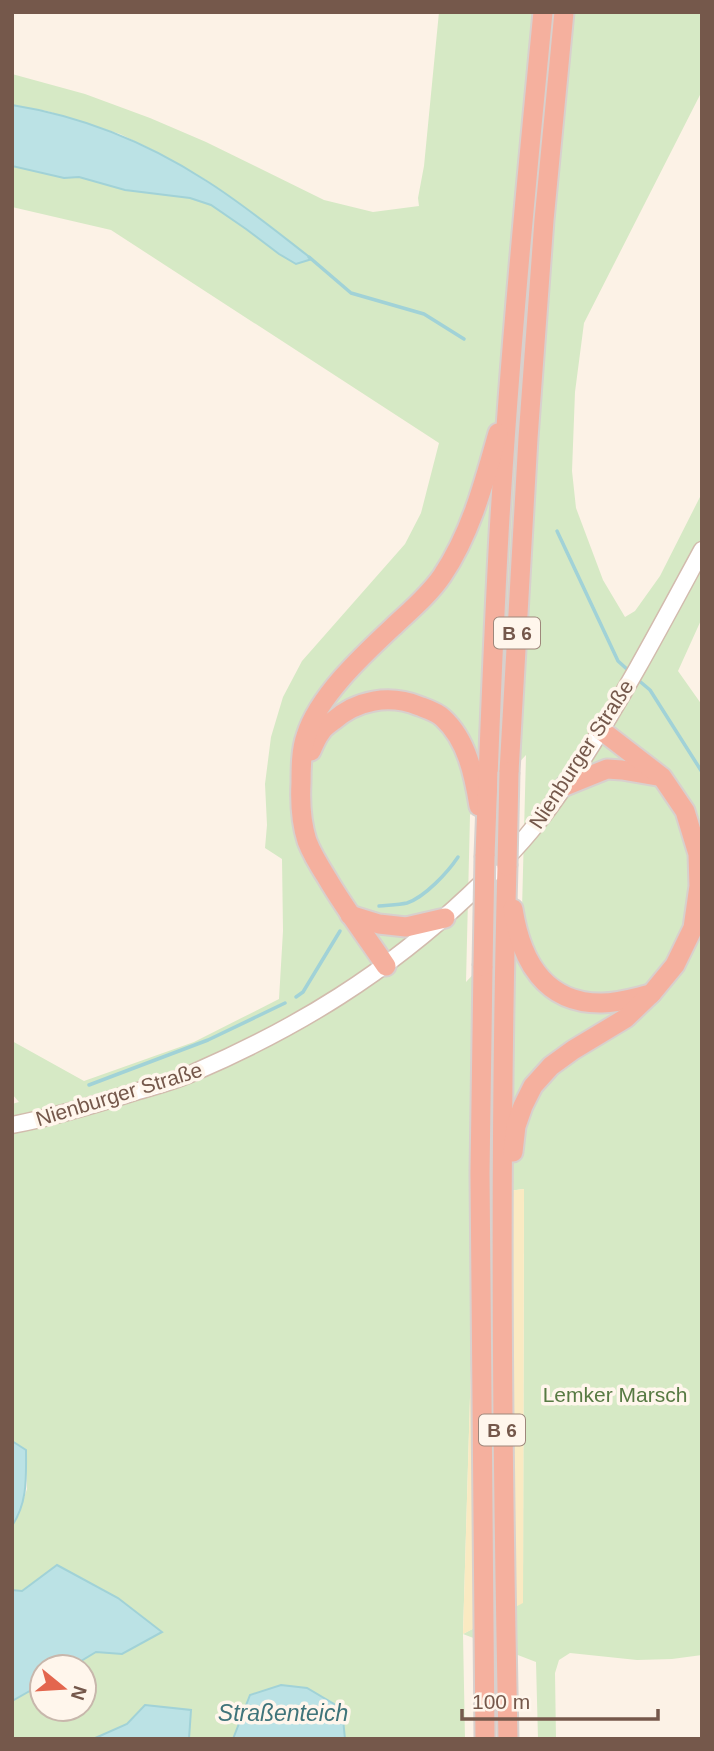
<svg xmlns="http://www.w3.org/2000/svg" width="714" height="1751" font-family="Arial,sans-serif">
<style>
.green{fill:#d6e9c5;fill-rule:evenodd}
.sand{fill:#faeac2}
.water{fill:#bbe2e5;stroke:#a1d2d7;stroke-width:2}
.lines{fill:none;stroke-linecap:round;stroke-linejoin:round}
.stream{stroke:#a1d2d7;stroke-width:3.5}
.secondary-casing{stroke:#d2bbad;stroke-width:19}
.highway-casing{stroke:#d8d0cd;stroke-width:23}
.secondary{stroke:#fff;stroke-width:16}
.highway{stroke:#f5b09e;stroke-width:19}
.highway-bridge-casing{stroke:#d8d0cd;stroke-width:23;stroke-linecap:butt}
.highway-bridge{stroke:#f5b09e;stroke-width:19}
.labels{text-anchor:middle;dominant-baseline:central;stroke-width:7;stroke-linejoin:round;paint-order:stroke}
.shield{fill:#fff6ec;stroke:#9e877b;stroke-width:2}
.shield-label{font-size:19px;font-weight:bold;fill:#75584b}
.street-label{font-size:21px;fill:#75584b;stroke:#fff6ec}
.park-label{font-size:21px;fill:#577a43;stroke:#fff6ec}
.water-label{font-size:23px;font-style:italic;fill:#3f747a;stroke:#fff6ec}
</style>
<rect width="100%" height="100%" fill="#fcf2e6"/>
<path class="green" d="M439,12h263v79l-118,232 -9,69 -3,79 4,37 27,72 22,37 10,-6 25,-35 42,-83v125l-24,53 24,34v950l-30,4 -35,1 -67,-7 -11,7 -4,13 1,66h-18l-2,-77 -73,-28 2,105h-120l-2,-20 -36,-31 -26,-3 -31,10 -17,44h-44l2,-28 -64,13 -34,15h-81v-38l30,-17v25h42v-42h-13l25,-15 26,2 -84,-73 -16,10 -10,-1v-64l6,-10 9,-27 -1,-39 -14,-9v-337l7,-2 -7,-8v-53l72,40 110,-39 85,-43 4,-68 -1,-72 -17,-11 2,-23 -2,-41 6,-47 12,-40 19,-36 103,-117 16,-31 18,-70 -328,-213 -99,-23v-41l52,12 15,-1 46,13 65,8 21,7 35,24 33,25 33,5 -106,-79 -49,-28 -37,-18 -73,-23 -35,-6v-31l73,20 65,24 56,24 118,58 49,12 46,-6 -1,-8 6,-32zM526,755l-4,155 2,10 -58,62 4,-167zM524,1189l-1,413 -60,32 13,-439z"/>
<path class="sand" d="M524,1189l-1,414 -60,31 13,-439z"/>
<g class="water">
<path d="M12,105c69,11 134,37 193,75 37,23 72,52 107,79l-16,5 -17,-10 -33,-25 -35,-24 -21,-7 -65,-8 -46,-13 -15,1 -52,-12z"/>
<path d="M12,1441l14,9c0,27 2,52 -14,76z"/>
<path d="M57,1565l61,33 44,34 -40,22 -26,-2 -25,15h-29v17l-30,17v-111l10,1z"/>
<path d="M281,1685l26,3 27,16 9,15 2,20h-112l17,-44z"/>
<path d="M145,1705l46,5 -2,29h-96l34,-15z"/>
</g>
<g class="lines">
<g class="stream">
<path d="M309,257l42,36 73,21 40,25"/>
<path d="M557,531l61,130 11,10"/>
<path d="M637,679l13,11 52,82"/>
<path d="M379,906c9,-1 19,-1 28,-3 18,-6 41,-31 51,-46"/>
<path d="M296,997l7,-5 37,-61"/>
<path d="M89,1085l119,-45 77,-37"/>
</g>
<defs>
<path id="secondary" d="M12,1125c42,-8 82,-20 123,-33 20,-6 41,-11 60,-20 104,-45 191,-99 274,-177 24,-23 48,-46 69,-73 16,-19 29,-40 43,-60 44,-68 82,-140 121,-212"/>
<g id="highway">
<path d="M311,751c3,-7 6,-14 10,-19 3,-5 8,-8 12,-11 24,-21 56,-27 86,-15 8,3 18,6 24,12 24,22 31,57 36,88"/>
<path d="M509,772l19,-334 16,-218 20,-208"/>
<path d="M565,786l42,-17 15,1 35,6"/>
<path d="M485,856c4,-107 8,-215 14,-322 10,-174 27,-348 44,-522"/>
<path d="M507,866c-8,291 -5,582 1,873"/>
<path d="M513,909c8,51 31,95 89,94 17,0 32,-5 49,-9"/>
<path d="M350,915l29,9 27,3 39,-9"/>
<path d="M386,966c-20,-30 -41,-57 -59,-88 -7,-11 -15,-24 -20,-37 -6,-19 -7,-39 -6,-58 0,-15 0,-33 5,-47 12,-40 59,-83 89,-111 16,-15 34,-30 47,-49 29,-43 42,-93 56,-143"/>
<path d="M483,966l-3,207 5,566"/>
<path d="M513,1152l3,-26 7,-20 10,-20 18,-20 22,-16 53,-32 26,-25 23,-28 18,-37 6,-42 -1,-32 -13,-43 -23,-34 -61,-47"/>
</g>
</defs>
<use href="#secondary" class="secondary-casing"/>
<use href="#highway" class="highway-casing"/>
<use href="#secondary" class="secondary"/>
<use href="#highway" class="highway"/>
<defs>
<g id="highway-bridge">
<path d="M507,866l2,-94"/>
<path d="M483,966l2,-110"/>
</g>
</defs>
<use href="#highway-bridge" class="highway-bridge-casing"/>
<use href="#highway-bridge" class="highway-bridge"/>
</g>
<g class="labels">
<g class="shield">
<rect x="494" y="617.5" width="46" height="31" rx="5"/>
<rect x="479" y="1414.5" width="46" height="31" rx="5"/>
</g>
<g class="shield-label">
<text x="517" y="633">B 6</text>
<text x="502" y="1430">B 6</text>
</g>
<g class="street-label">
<text transform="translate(581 754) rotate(-57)">Nienburger Straße</text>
<text transform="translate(119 1094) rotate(-17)">Nienburger Straße</text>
</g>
<g class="park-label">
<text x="615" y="1394">Lemker Marsch</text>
</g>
<g class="water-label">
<text x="283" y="1713">Straßenteich</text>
</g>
</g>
<rect width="714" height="1751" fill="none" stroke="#75584b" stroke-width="28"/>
<g transform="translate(63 1688) rotate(108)"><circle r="33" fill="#fff6ec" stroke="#c8b7ac" stroke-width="2"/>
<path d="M0-5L12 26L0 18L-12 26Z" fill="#e3664e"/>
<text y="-10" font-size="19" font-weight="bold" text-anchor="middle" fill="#75584b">N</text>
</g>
<path d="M462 1709v10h196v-10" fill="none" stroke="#75584b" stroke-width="3.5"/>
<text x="472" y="1709" font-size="21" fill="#75584b" stroke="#fff6ec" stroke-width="5" paint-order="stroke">100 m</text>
</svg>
